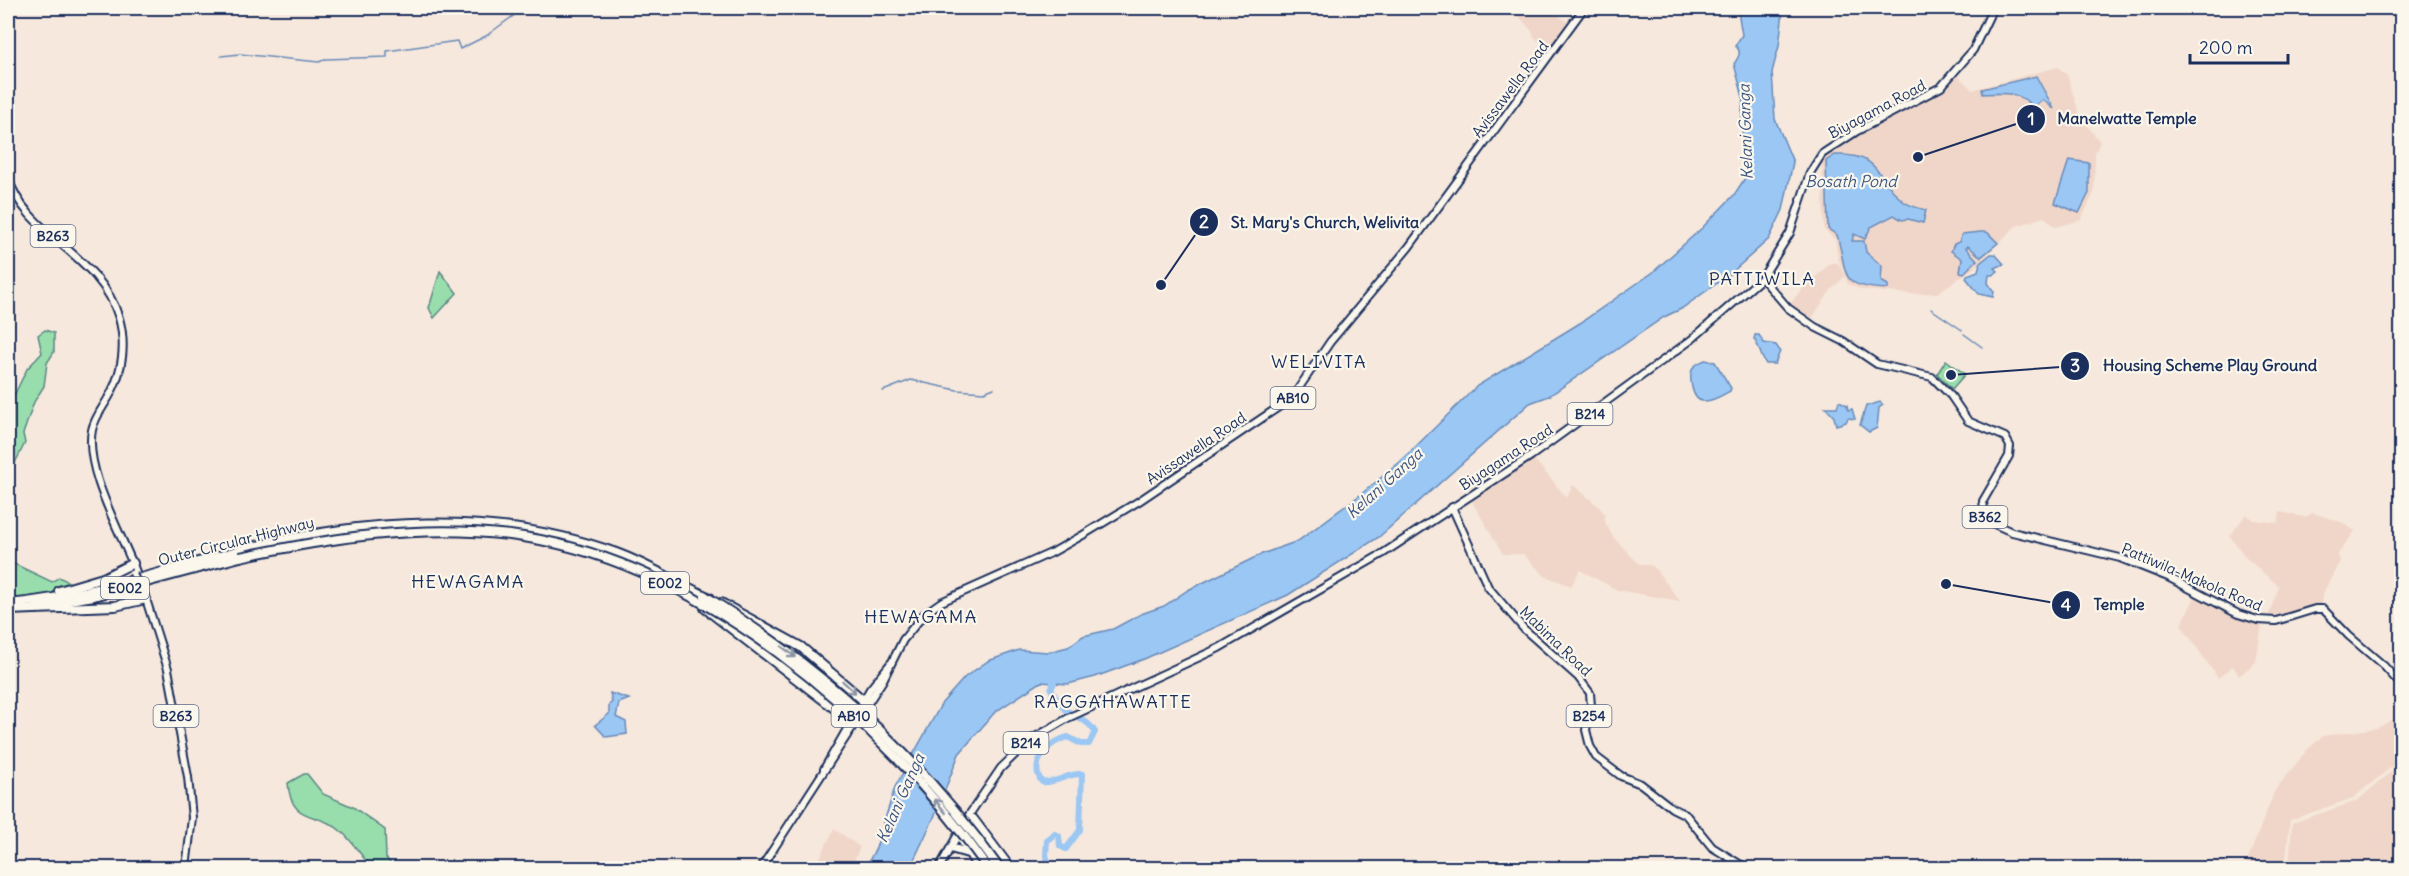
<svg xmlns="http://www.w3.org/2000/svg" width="2409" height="876" font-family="Delius,sans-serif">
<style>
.built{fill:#f0d6c8}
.green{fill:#98deac;stroke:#5a8685;stroke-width:1.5}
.water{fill:#9bc7f5;stroke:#688ab9;stroke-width:1.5}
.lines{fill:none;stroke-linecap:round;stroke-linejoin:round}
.stream{stroke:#688ab9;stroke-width:1.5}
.river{stroke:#9bc7f5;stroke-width:6}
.major-casing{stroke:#1b2f5e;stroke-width:10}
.highway-casing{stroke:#1b2f5e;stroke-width:12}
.major{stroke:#fbf7ec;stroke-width:6}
.highway{stroke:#fbf7ec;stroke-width:8}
.major-bridge-casing{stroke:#1b2f5e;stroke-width:10;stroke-linecap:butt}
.highway-bridge-casing{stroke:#1b2f5e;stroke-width:12;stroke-linecap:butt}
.major-bridge{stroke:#fbf7ec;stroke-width:6}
.highway-bridge{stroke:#fbf7ec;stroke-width:8}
.oneway{stroke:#8b93a5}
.labels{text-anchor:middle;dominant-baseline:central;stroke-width:4.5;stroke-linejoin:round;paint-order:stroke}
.shield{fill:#fbf7ec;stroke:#5e6b89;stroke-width:1.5}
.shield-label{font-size:14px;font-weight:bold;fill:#1b2f5e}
.street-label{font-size:15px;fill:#1b2f5e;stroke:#fbf7ec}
.water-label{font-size:16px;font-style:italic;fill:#3b5584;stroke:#fbf7ec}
.quarter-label{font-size:18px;letter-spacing:1.5px;fill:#1b2f5e;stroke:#fbf7ec}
.leader{fill:none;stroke:#1b2f5e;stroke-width:2}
.callout-dot{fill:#1b2f5e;stroke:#fbf7ec;stroke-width:2}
.mark-label{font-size:18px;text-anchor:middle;font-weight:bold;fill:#fff}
.callout-label{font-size:16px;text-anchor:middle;font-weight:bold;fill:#1b2f5e;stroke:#fbf7ec;stroke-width:4.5;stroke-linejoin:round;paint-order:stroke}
</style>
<rect width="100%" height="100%" fill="#f6e8dc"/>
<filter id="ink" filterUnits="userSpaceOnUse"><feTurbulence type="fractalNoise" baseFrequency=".0167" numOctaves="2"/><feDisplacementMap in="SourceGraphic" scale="12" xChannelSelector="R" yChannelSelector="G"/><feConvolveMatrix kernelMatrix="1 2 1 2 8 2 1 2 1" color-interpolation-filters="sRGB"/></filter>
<g filter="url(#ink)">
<g class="built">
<path d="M1507,8h40l22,15 -19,27 -16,-13 -2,-6 -18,-20z"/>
<path d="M2058,67l9,8 13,41 20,26 -5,11 -1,40 -13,27 -25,7 -12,-10 -28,9 -42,42 -37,25 -27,1 -48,-4 -14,-6 -3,-8 -14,14 -19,28 -21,-12v-3l9,-12 31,-28h7l7,12 -7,-17 -3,-19 -11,-9 -2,-73 35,-25 80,-40 18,-19 17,17z"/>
<path d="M1534,459l33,39 6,-13 24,20 8,9v8l8,15 26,27 14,2 27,35 -63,-11 -37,-20 -9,16 -26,-10 -22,-22h-20l-33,-56z"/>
<path d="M2280,512l25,5 8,-4 28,9 14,9 -17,23 2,8 -16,29 -4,15 -33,11 -20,3 12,-34 -33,-28 -16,-22 16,-22 8,6 24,3z"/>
<path d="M2196,595l40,21 26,8 -6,38 -17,14 -6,-10 -15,12 -37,-53z"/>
<path d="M2401,715v44l-48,39 -63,22 -5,48h-37l-1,-6 28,-72 32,-40 16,-14 54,-8z"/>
<path d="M2401,763v105h-112l3,-45 65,-22z"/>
<path d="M834,829l26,18 -9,21h-36z"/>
</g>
<g class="green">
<path d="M440,271l17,22 -23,25 -5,-10z"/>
<path d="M45,330l9,3v19l-7,11 -3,23 -10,16 -11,32 2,9 -17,34v-69l19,-39 15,-16 -4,-18z"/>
<path d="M1946,360l19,14 -13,15 -15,-15z"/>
<path d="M8,561l44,21 7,-5 10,5 5,6 -17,7 -49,6z"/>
<path d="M304,774h3l16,20 30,13 32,23 1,28 9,10h-23c-10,-11 -19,-26 -30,-36 -24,-22 -51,-7 -54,-49z"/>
</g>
<g class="water">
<path d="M1743,8h39l1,3 -4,35 -7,26 3,47 18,43 -10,48 -14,29 -39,35 -49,35 -17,8 -115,79 -19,7 -151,134 -91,58 -144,64 -49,18 -27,7 -27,-2 -46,30 -36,42 -23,59 -26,55h-45l11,-20 19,-61 47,-84 23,-26 23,-16 31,-11 29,2 20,-5 15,-11 30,-7 28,-15 23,-8 24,-16 74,-36 36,-13 62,-46 40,-33 77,-76 103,-63 72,-50 50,-45 32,-33 13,-20 -1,-24 -5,-25 2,-29 -9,-33c4,-6 9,-13 1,-18l7,-11 -4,-24z"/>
<path d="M2036,76l18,33 -11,-9 -9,7c-15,-16 -31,-14 -51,-13l-1,-5z"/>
<path d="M1835,155c46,-2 40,22 68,46 6,5 15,7 23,9l-3,13 -15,-4 -6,1 -8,-5 -23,12 -6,12 -11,-5 -2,7h12l2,11 16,14 -1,15 7,4v4c-51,-2 -39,-13 -51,-54l-9,-6 -2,-68z"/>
<path d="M2069,160l20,3v30l-10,20 -24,-10z"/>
<path d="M1981,232h6l11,11 -17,14 -13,-11 -2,2 11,12 -13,13 -4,-1 2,-13 -11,-8 3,-7 5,-2 3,-8z"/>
<path d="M1991,254h4l9,10 -9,4 3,3 -5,4h-4l-1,8 6,9 -1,5 -14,-3 -13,-16 1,-3 11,-4 2,-8z"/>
<path d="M1755,335h4l5,8 12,2 4,6 -5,13h-9c-6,-8 -6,-17 -12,-25z"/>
<path d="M1705,360l10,2 16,26 -1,3c-7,4 -18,11 -27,10 -11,0 -15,-25 -10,-33 2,-4 8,-6 12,-8z"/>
<path d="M1839,401l8,4 1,5 4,-1 3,10 -7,-1 -2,4 -10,3 -2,-8 -9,-10h12z"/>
<path d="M1880,402l3,3 -4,3 -2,20 -8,4 -9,-7 6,-19z"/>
<path d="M610,693l19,6 -10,4 -3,14 10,5 1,12 -21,3 -11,-12 14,-11v-9l3,-3z"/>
</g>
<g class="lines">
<g class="stream">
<path d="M221,56l19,-2 79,8 7,-3 61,-2v-6l70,-10 3,8 26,-13 38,-28"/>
<path d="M1931,309l31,21"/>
<path d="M1964,334l18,13"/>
<path d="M883,391l28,-11 46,10 27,2 10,-4"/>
</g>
<path class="river" d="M1050,868l-4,-13 1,-15 8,-6 4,2 1,10 6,3 14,-19 2,-56c-15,-1 -26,10 -40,8 -14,-19 7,-41 26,-45l13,7h8l6,-12c-7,-13 -20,-14 -30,-23 -6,-6 -10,-13 -14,-20l3,-6 -3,-4"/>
<defs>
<g id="major">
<path d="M8,177c18,60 91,75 111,141 7,25 4,52 -8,75 -6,12 -16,23 -19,37 -8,41 30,104 44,142"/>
<path d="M1762,278l26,30 27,19 28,14 34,23 55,13 19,19 17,25 37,16 5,9 -1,10 -26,45 2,16 7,6 20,9 108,26 48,19 70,37 20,6 18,1 39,-12h8l26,27 35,30 18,20"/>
<path d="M1452,507l36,80 36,42 54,48 12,16 1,13 -5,24 4,16 6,11 25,19 20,8 31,24 14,7 26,32 34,21"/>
<path d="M145,596l23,73 20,108 4,41 -6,50"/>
<path d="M824,769l46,-80 20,-25"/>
<path d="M761,868l122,-188 20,-40 21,-26 17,-12 112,-50 30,-17 56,-34 153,-103 38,-56 79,-95 175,-239"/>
<path d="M939,868l30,-53 32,-47 29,-28 40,-23 149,-69 163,-94 149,-98 160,-116 71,-62 28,-45 20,-60 12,-19 35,-23 84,-44 32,-37 20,-42"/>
</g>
<g id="highway">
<path d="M59,591l44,-13 30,-15"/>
<path d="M721,603l80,44 63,54"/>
<path d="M8,604c78,-7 153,-32 229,-53 120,-32 260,-42 379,2 33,12 62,31 94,45"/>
<path d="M38,605l56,-9 146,-39"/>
<path d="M705,608l146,113"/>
<path d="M8,610l107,-4 31,-7"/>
<path d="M973,819l37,49"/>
<path d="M961,838l17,30"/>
<path d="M954,849l14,4"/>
</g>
</defs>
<use href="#major" class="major-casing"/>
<use href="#highway" class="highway-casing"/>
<use href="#major" class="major"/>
<use href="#highway" class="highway"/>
<defs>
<path id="major-bridge" d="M133,573l9,24"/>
<g id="highway-bridge">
<path d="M240,557c89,-19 179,-33 270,-22 190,24 371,183 478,333"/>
<path d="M705,596c117,72 215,161 294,272"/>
</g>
</defs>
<use href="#major-bridge" class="major-bridge-casing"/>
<use href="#highway-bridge" class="highway-bridge-casing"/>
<use href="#major-bridge" class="major-bridge"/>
<use href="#highway-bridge" class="highway-bridge"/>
</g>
<defs><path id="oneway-shaft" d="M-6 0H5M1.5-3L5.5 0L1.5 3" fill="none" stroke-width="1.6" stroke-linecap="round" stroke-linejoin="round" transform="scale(1.5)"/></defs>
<g class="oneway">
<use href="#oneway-shaft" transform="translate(789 652) rotate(37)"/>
<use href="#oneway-shaft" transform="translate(849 687) rotate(43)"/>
<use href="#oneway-shaft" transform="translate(940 806) rotate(-130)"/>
</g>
</g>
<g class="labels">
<g class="shield">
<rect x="30.5" y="225" width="45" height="22" rx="4.5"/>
<rect x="1270.5" y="387" width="45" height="22" rx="4.5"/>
<rect x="1567.5" y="403" width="45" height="22" rx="4.5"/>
<rect x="1962.5" y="506" width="45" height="22" rx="4.5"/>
<rect x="641" y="572" width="48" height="22" rx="4.5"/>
<rect x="101" y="577" width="48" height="22" rx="4.5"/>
<rect x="153.5" y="705" width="45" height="22" rx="4.5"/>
<rect x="831.5" y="705" width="45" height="22" rx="4.5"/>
<rect x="1566.5" y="705" width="45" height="22" rx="4.5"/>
<rect x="1003.5" y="732" width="45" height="22" rx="4.5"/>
</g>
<g class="shield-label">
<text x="53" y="236">B263</text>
<text x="1293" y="398">AB10</text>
<text x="1590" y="414">B214</text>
<text x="1985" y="517">B362</text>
<text x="665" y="583">E002</text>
<text x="125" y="588">E002</text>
<text x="176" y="716">B263</text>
<text x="854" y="716">AB10</text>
<text x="1589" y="716">B254</text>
<text x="1026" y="743">B214</text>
</g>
<g class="street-label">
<text transform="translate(1510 89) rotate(-53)">Avissawella Road</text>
<text transform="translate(1877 109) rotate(-28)">Biyagama Road</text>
<text transform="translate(1196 448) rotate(-34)">Avissawella Road</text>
<text transform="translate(1506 457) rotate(-33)">Biyagama Road</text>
<text transform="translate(236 541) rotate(-14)">Outer Circular Highway</text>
<text transform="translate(2192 577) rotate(23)">Pattiwila-Makola Road</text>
<text transform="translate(1556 641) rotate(44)">Mabima Road</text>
</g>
<g class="water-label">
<text transform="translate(1745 132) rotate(-92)">Kelani Ganga</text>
<text x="1851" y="181">Bosath Pond</text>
<text transform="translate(1384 483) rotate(-42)">Kelani Ganga</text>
<text transform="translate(900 798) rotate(-66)">Kelani Ganga</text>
</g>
<g class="quarter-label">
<text x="1762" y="278">PATTIWILA</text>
<text x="1319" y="361">WELIVITA</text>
<text x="468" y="581">HEWAGAMA</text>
<text x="921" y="616">HEWAGAMA</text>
<text x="1113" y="701">RAGGAHAWATTE</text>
</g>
</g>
<path class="leader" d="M1918 157L2031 119M1161 285L1204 222M1951 375L2075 366M1946 584L2066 605"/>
<g class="callout-dot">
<circle cx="1918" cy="157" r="6"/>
<circle cx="1161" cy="285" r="6"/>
<circle cx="1951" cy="375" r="6"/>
<circle cx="1946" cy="584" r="6"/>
<circle cx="2031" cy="119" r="15"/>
<circle cx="1204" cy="222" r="15"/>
<circle cx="2075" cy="366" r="15"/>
<circle cx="2066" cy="605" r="15"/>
</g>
<g class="mark-label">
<text x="2031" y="125">1</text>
<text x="1204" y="228">2</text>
<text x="2075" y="372">3</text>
<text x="2066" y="611">4</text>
</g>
<g class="callout-label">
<text x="2127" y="124">Manelwatte Temple</text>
<text x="1325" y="228">St. Mary's Church, Welivita</text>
<text x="2210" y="371">Housing Scheme Play Ground</text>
<text x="2119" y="610">Temple</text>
</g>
<rect width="2409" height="876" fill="none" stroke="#fbf7ec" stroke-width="30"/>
<rect x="15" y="15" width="2379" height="846" fill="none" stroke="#1b2f5e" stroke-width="2" filter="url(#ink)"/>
<path d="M2190 54v9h98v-9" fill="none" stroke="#1b2f5e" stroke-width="3"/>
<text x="2199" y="54" font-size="18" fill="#1b2f5e" stroke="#fbf7ec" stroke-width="4.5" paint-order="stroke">200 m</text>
</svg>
